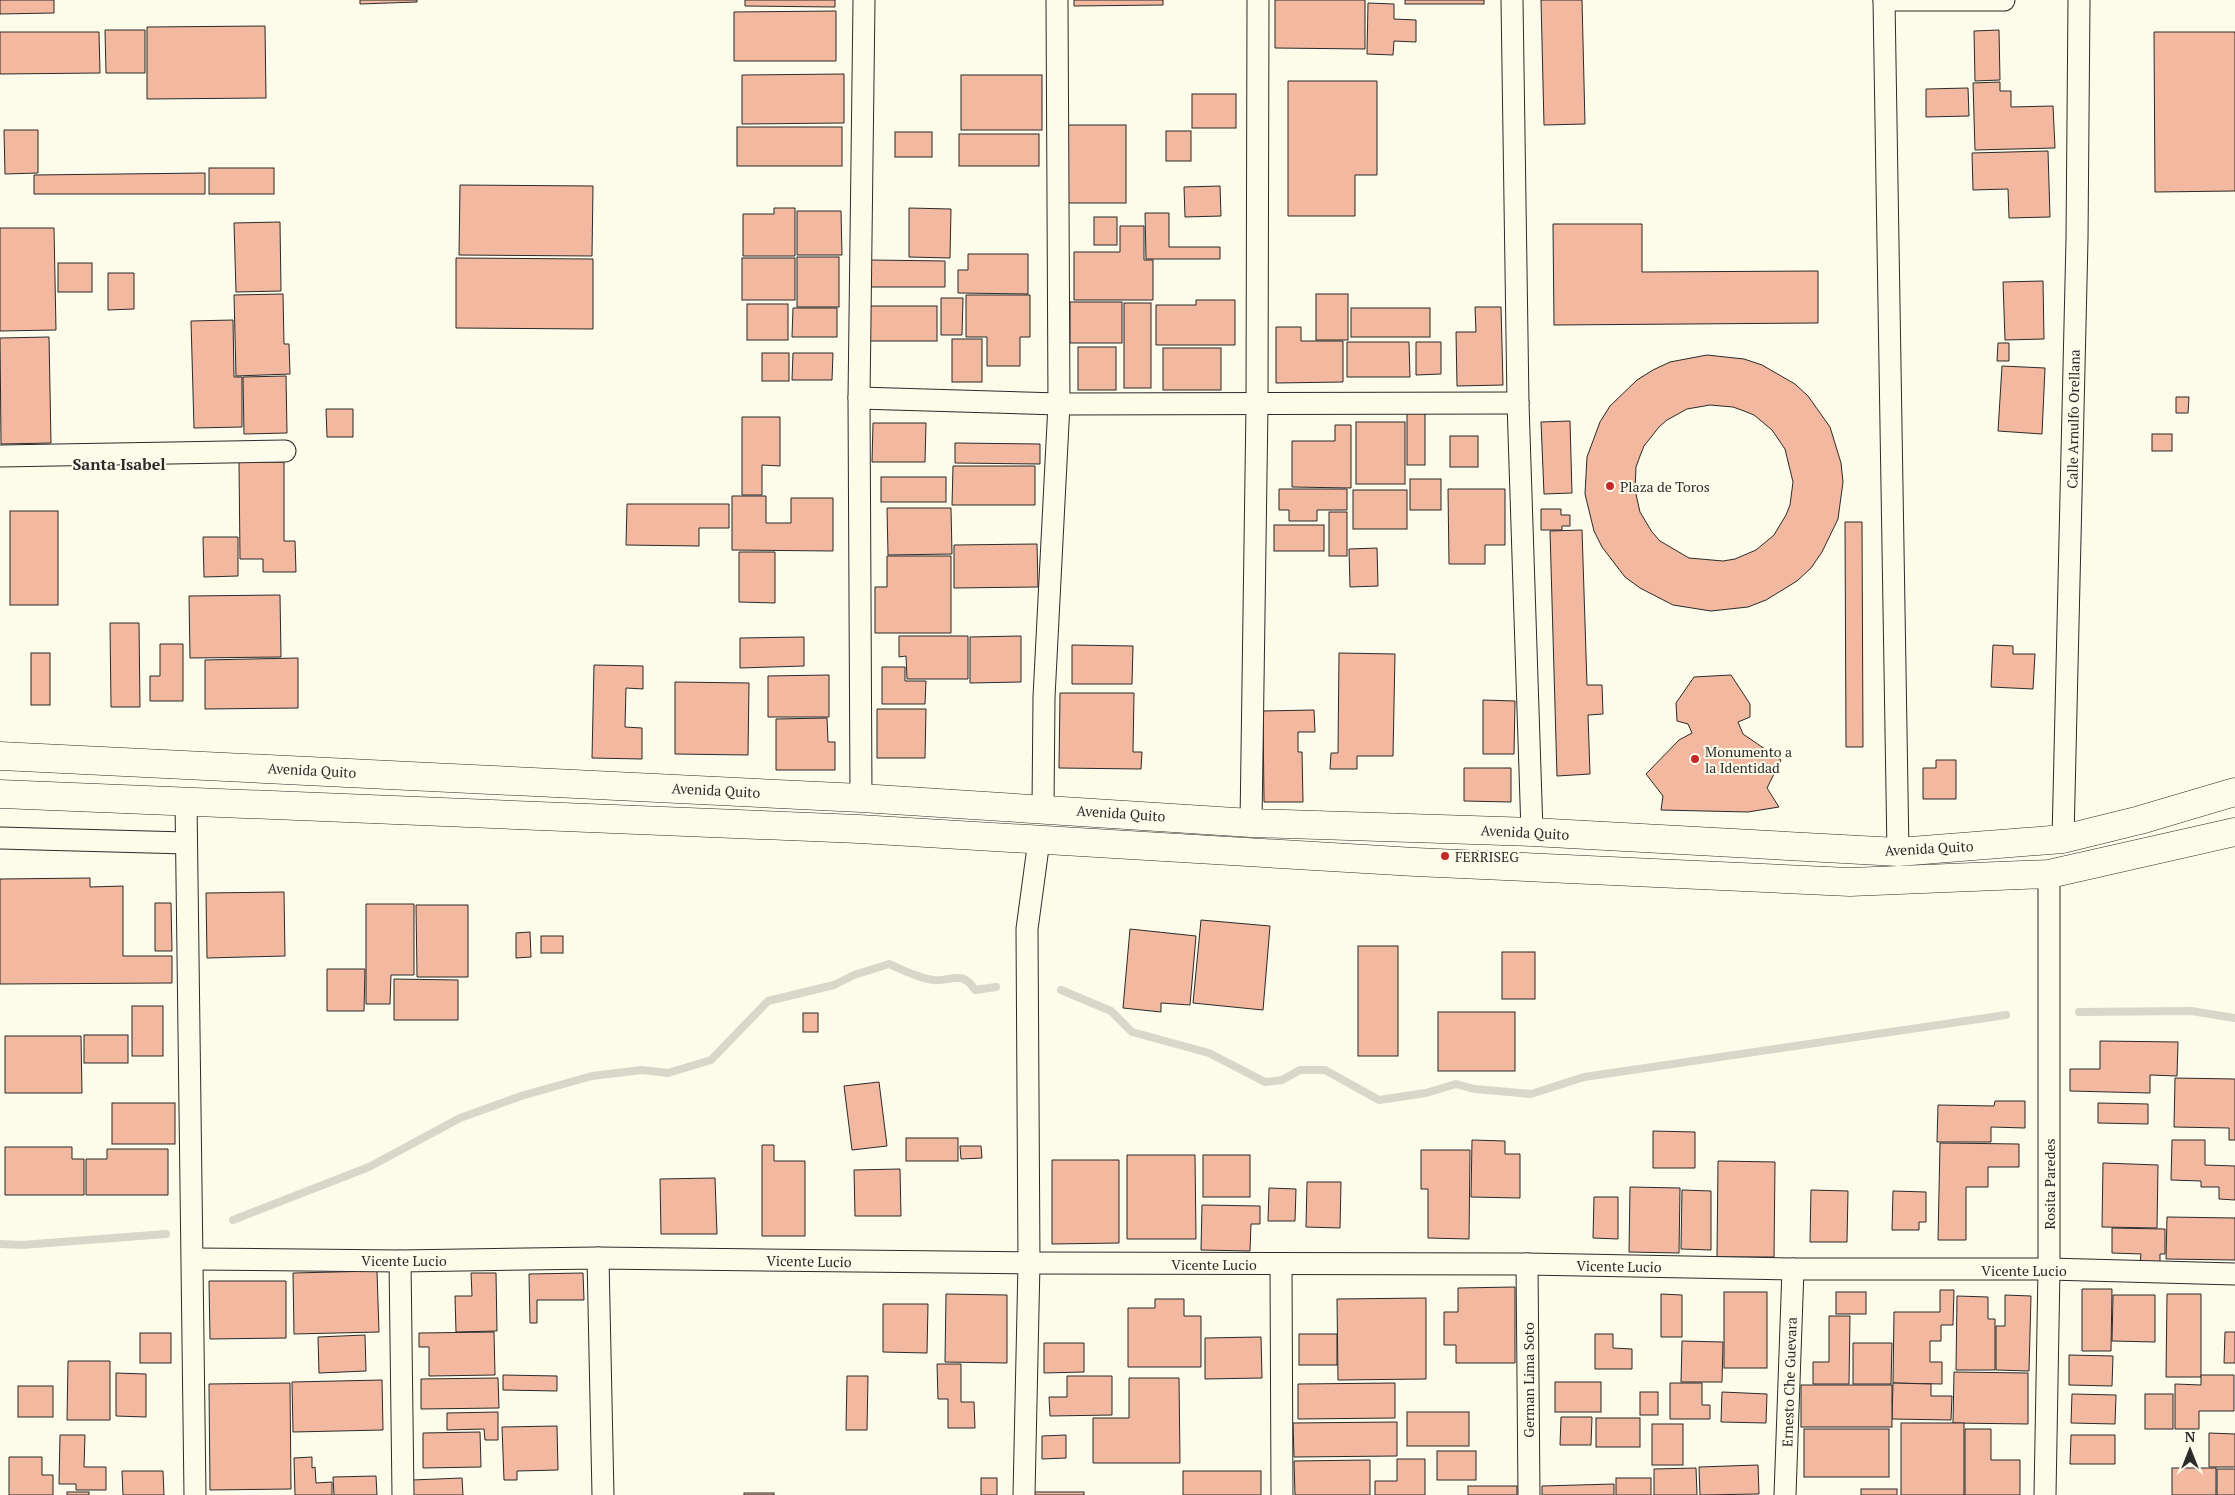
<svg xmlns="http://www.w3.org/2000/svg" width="2235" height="1495" font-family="'PT Serif',serif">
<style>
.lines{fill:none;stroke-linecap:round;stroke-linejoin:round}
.stream{stroke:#d8d7c9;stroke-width:8}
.building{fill:#f2b8a0;stroke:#2b2b2b;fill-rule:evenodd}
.minor-casing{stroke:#2b2b2b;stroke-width:23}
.trunk-casing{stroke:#2b2b2b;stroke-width:29}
.minor{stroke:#fdfbea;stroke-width:21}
.trunk{stroke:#fdfbea;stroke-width:28}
.poi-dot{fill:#c62828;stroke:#fdfbea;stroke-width:2}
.labels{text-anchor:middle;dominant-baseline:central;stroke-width:4;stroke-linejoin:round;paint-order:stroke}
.street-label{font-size:14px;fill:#2b2b2b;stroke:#fdfbea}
.poi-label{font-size:14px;fill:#2b2b2b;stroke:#fdfbea;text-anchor:start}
.quarter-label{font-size:16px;font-weight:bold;fill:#2b2b2b;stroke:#fdfbea}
</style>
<rect width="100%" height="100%" fill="#fdfbea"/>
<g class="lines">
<g class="stream">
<path d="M1061,990l50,21 21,21 77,21 56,29 17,-2 18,-10h25l54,30 47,-7 30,-9 18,5 57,5 53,-17 422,-62"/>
<path d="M2079,1012l112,-1 44,7"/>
<path d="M233,1220l136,-53 91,-49 61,-22 71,-20 50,-6 26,3 43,-13 57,-59 66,-16 20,-10 35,-11c14,6 29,14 44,16 18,2 29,-11 42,10l21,-3"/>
<path d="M0,1244l22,1 144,-11"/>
</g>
</g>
<g class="building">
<path d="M0,0h54v13l-54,1z"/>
<path d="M360,0h57v2l-57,2z"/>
<path d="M745,0h90v7l-90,-1z"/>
<path d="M1074,0h89v5l-89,1z"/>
<path d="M1275,0h90v49l-90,-1z"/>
<rect x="1405" y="0" width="79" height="4"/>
<path d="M1541,0h41l3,124 -41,1z"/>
<path d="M1368,3l26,1v15l22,1v22l-22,-1 -1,14 -26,-1z"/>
<path d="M836,11v50h-102v-49z"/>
<path d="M265,26l1,72 -119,1v-72z"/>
<path d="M105,30h40v43h-39z"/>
<path d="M1999,30l1,50 -25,1 -1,-50z"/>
<path d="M0,32h99l1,41 -100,1z"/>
<path d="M2154,32h81v159l-80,1z"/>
<path d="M844,74v49l-102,1v-49z"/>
<rect x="961" y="75" width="81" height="55"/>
<path d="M1288,81h89v94h-22v41h-67z"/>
<path d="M2000,82v9h11v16l42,-1 2,42 -80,2 -2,-67z"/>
<path d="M1968,88l1,28 -43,1v-28z"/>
<rect x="1192" y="94" width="44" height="34"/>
<rect x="1067" y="125" width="59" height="78"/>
<rect x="737" y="127" width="105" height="39"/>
<path d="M4,130h34v43l-33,1z"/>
<rect x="1166" y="131" width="25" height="30"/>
<rect x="895" y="132" width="37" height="25"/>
<rect x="959" y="134" width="80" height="32"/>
<path d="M2048,151l2,66 -41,1 -1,-29 -35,1 -1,-37z"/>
<rect x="209" y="168" width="65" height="26"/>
<path d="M205,173v21h-171v-19z"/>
<path d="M460,185l133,1 -1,70 -133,-1z"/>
<path d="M1220,186l1,30 -36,1 -1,-30z"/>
<path d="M774,208h21v48h-52v-42h31z"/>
<path d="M909,208l42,1 -1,49 -41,-1z"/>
<path d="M797,211h44l1,44h-45z"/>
<path d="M1145,213h24v34h51v12h-74z"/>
<rect x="1094" y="217" width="23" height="28"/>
<path d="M280,222l1,69 -45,1 -2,-69z"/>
<path d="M1553,224h89v48l176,-1v52l-264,2z"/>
<path d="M1120,226h24v34h9v40h-79v-48h46z"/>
<path d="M0,228h54l2,102 -56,1z"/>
<path d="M968,254h60v40l-70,-1v-23h10z"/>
<rect x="797" y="257" width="42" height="50"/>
<path d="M456,258l137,1v70l-137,-1z"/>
<rect x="742" y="258" width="53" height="42"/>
<path d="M871,260l74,1v26h-74z"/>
<rect x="58" y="263" width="34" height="29"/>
<path d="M108,273h26v36l-26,1z"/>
<path d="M2043,281l1,58 -39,1 -2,-58z"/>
<path d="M283,294l1,50h5l1,30 -54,2 -2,-81z"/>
<rect x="1316" y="294" width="32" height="46"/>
<path d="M966,295h64v42h-10v29h-33v-29h-21z"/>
<path d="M941,298h22l-1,37h-21z"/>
<path d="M1196,300h39v45h-79v-40h40z"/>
<rect x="1070" y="302" width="52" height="41"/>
<rect x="1124" y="303" width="27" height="85"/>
<rect x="747" y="304" width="41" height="36"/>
<rect x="869" y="306" width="68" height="35"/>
<path d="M1475,307h26l2,78 -46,1 -1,-54h20z"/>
<path d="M793,308h44v29h-45z"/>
<rect x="1351" y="308" width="79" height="29"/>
<path d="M233,320l1,57h8v50l-48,1 -3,-107z"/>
<path d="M1276,327h25v14h42v41l-67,1z"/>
<path d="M49,337l2,106 -50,1 -1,-106z"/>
<rect x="952" y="339" width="30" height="43"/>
<path d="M1347,342h62l1,35h-63z"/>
<path d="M1416,342h25v32l-25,1z"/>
<path d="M1998,343h11v18h-12z"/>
<rect x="1078" y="347" width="38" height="43"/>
<rect x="1163" y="348" width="58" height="42"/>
<rect x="762" y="353" width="27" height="28"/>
<path d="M793,353h40l-1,27h-40z"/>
<path d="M1707,355l37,4 18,6 33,19 13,12 22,31 11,36 2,19 -5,37 -16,33 -11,16 -14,13 -31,19 -18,7 -37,4 -38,-6 -33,-17 -15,-11 -23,-30 -8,-16 -9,-37 2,-37 13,-35 10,-16 27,-26 16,-10 17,-8zM1710,405l23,2 11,4 10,4 18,15 13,19 8,33 -3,23 -4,10 -12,20 -18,15 -21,9 -12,2 -34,-3 -29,-17 -8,-9 -12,-20 -5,-22 1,-23 4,-11 4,-10 15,-19 8,-7 20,-11z"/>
<path d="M2002,366l43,2 -3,66 -44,-3z"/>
<path d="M286,376l1,57 -43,1 -1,-57z"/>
<path d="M2176,397h13l-1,16h-12z"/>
<path d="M326,409h27v28h-26z"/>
<rect x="1407" y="411" width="18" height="54"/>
<path d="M742,417h38v49l-18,-1v30h-20z"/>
<path d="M1570,421l2,72 -28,1 -3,-72z"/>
<rect x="1356" y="422" width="49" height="62"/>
<path d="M873,423h53l-1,39h-53z"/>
<path d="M1335,425h16v63l-59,-1v-46h43z"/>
<rect x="2152" y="434" width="20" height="17"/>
<rect x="1450" y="436" width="28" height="31"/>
<path d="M955,443l85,1v20l-85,-1z"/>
<path d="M239,462h45v79h11l1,31h-33v-13h-23z"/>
<path d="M953,466h82v39h-83z"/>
<rect x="881" y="477" width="65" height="25"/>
<rect x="1410" y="479" width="31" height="31"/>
<path d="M1279,489h68v21h-30v11h-28v-11h-10z"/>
<path d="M1448,489h57v56h-20v19h-36z"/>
<rect x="1353" y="490" width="54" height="39"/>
<path d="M732,496h34v27h25v-25h42v53l-101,-1z"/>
<path d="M627,504h102v24h-30v18l-73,-1z"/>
<path d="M887,508h64l1,46 -64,1z"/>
<path d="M1541,509h20v6h9v11h-8v4h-21z"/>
<rect x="10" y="511" width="48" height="94"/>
<rect x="1329" y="512" width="18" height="44"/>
<path d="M1845,522h17l1,225h-17z"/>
<rect x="1274" y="525" width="50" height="26"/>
<path d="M1582,530l5,155h15l1,29 -15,1 2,59 -33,2 -7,-245z"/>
<path d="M203,537h35v39l-34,1z"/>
<path d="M1037,544l1,43 -84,1v-43z"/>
<path d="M1377,548l1,38 -28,1 -1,-38z"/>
<path d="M739,552h36v51l-36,-1z"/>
<path d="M887,556h64v77h-76v-46h12z"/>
<path d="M280,595l1,62 -91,1 -1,-62z"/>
<path d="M110,623h29l1,84h-29z"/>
<path d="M899,636h69v43h-61l-1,-23 -7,1z"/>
<path d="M1021,636v46l-51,1v-46z"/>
<path d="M804,637v29l-64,2v-30z"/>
<path d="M160,644h23v57h-33v-25h10z"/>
<path d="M1072,645l61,1 -1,38h-60z"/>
<path d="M1993,645l20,1v8h22l-2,35 -42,-2z"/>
<rect x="31" y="653" width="19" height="52"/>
<path d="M1339,653l56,1 -2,102h-36v13h-27l1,-16h7z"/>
<path d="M298,658v50l-93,1v-49z"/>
<path d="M594,665l49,1v23l-17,-1 -1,39 17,1v31l-50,-1z"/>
<path d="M882,667h23v14h21l-1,23h-43z"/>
<path d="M829,675v42h-61v-41z"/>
<path d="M1731,675l19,29v13l-12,5 5,12 38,26 -14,28 12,19 -31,5 -87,-2 2,-14 -17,-22 33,-34 13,-7 -4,-9 -11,-3 -1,-18 18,-26z"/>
<path d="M675,682l74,1 -1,72 -73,-1z"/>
<path d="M1060,693h74l-1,59h9l-1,17 -82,-1z"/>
<path d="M1483,700l32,1 -1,53h-31z"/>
<path d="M877,709h49l-1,49h-48z"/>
<path d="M1314,710l1,22h-17v20h4l1,50h-39l-1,-91z"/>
<path d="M827,718l1,24h7v28h-59v-51z"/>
<path d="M1936,760h20v39h-33v-31h13z"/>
<path d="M1464,768h47v34l-47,-1z"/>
<path d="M90,878v9l33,-1v70h49v27l-172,1v-105z"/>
<path d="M284,892l1,64 -78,2 -1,-65z"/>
<path d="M155,903h16l1,48h-17z"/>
<path d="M366,904h48v71h-23l-1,29h-24z"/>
<path d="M416,905h52v72h-51z"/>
<path d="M1201,920l69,6 -7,84 -70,-7z"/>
<path d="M1130,929l66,7 -6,69 -29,-2v9l-38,-4z"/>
<path d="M530,932l1,25 -15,1v-25z"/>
<rect x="541" y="936" width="22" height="17"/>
<rect x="1358" y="946" width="40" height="110"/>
<rect x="1502" y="952" width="33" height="47"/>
<path d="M327,969h38l-1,42h-37z"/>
<path d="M394,979l64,1v40h-64z"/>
<rect x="132" y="1006" width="31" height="50"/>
<rect x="1438" y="1012" width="77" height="59"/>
<rect x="803" y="1013" width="15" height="19"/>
<rect x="84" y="1035" width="44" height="28"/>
<path d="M5,1036h76l1,57h-77z"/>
<path d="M2100,1041l78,1 -1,34 -27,-1v18l-80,-2v-22h30z"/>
<path d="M2175,1078l60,1v61h-6v-12l-55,-1z"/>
<path d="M879,1082l8,64 -35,4 -8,-64z"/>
<path d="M1995,1101h30v27l-34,-1v15h-54l1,-37 56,1z"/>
<rect x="112" y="1103" width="63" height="41"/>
<path d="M2098,1103l50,1v20l-50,-1z"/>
<path d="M1653,1131l42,1v36h-42z"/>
<rect x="906" y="1138" width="52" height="23"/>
<path d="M1472,1140l33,1v13h15v44l-49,-1z"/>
<path d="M2172,1140h33v25l30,1v34l-16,-1v-12h-18v-6l-30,-1z"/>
<path d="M1940,1143l79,1v23h-31v20h-22v53h-28z"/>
<path d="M762,1145h12v16h31v75h-43z"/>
<path d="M960,1146h21l1,12 -21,1z"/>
<path d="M5,1147h67v12h12v36h-79z"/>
<path d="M107,1149h61v46h-82v-36h21z"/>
<path d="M1421,1150h49l-1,89 -41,-1v-49h-7z"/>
<path d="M1127,1155h68l1,84h-69z"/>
<rect x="1203" y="1155" width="47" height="42"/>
<path d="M1052,1160h67v83l-67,1z"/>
<path d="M1718,1161l57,1 -1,95h-57z"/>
<path d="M2103,1163l55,2 -1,63 -55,-1z"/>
<path d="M900,1169l1,47h-46l-1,-46z"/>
<path d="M715,1178l2,56h-56l-1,-55z"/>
<path d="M1307,1182h34l-1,46 -34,-1z"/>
<path d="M1630,1187l50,1 -1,65 -50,-1z"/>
<path d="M1269,1188l27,1 -1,32h-27z"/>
<path d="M1682,1190l29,1v59l-30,-1z"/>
<path d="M1811,1190l37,1 -1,51h-37z"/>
<path d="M1893,1191l33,1v30h-7v8h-27z"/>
<path d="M1594,1197h24v42l-25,-1z"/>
<path d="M1202,1205l58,1v18h-9l-1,27 -49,-1z"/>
<path d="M2167,1217l68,1v42l-69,-1z"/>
<path d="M2112,1228l53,1v25h-5v9h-20l1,-9 -29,-1z"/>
<path d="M377,1271l2,61 -85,2 -1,-61z"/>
<path d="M471,1273h25l1,58 -41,1 -1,-36h17z"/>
<path d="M583,1273l1,27h-47v23h-7l-1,-49z"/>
<path d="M209,1281h77v57l-76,1z"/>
<path d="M1515,1287v76h-59v-18h-12v-33h14v-24z"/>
<path d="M2082,1289h30l-1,62h-29z"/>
<path d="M1940,1290h14l-1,35h-12v16h-11v21h12v22l-49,-1 1,-71h46z"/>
<rect x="1724" y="1292" width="43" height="76"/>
<rect x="1836" y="1292" width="30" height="22"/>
<path d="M946,1294l61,1v68l-62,-1z"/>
<path d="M1661,1294l21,1v42h-21z"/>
<path d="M2167,1294h34v83h-35z"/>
<path d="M2005,1295l26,1 -2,75 -33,-1v-44h9z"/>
<path d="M2113,1295h42v47l-43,-1z"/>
<path d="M1957,1296l31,1v22h7v51h-39z"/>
<path d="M1426,1298v81l-88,1 -1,-81z"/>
<path d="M1155,1299h29v17h17v51h-73v-59h27z"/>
<path d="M883,1304h45l-1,49 -44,-1z"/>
<path d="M1829,1316h21l-1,68h-36v-22h16z"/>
<path d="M494,1332l1,43 -66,1v-29h-10v-14z"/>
<path d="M2225,1332h10v31h-11z"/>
<rect x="140" y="1333" width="31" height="30"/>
<rect x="1299" y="1334" width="38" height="31"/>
<path d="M1595,1334h18v14l19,1v20h-37z"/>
<path d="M365,1335l1,36 -47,2 -1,-36z"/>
<path d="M1261,1337l1,41 -57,1v-41z"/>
<path d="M1682,1341l41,1 -1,40h-41z"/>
<path d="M1044,1343h40v29l-40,1z"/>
<path d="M1853,1343h39l-1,41h-38z"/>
<path d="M2069,1355l44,1 -1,30 -43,-1z"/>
<path d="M68,1361h42v59h-43z"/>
<path d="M937,1364h24v38h13l1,26h-27v-29h-10z"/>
<path d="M1954,1372l74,1v51l-75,-1z"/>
<path d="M116,1373l30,1v43l-30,-1z"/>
<path d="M503,1375l54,1v15l-54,-1z"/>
<path d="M2201,1375h33v36h-35v18h-24v-45l26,1z"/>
<path d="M847,1376h21l-1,54h-21z"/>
<path d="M1067,1376h45v39l-62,1 -1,-19h18z"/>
<path d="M498,1378l1,30 -78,1v-30z"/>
<path d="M1129,1378h50l1,85h-87v-45h36z"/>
<path d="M382,1380l1,50 -90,2 -1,-50z"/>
<rect x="1555" y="1382" width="46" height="30"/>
<path d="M290,1383l1,106 -81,1 -1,-106z"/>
<path d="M1395,1383v35l-97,1v-35z"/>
<path d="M1670,1383h32v22h8v14h-40z"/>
<path d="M1893,1383l38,1v12h21l-1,24 -59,-1z"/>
<rect x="1801" y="1385" width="91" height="42"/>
<rect x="18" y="1386" width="35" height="31"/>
<rect x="1640" y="1392" width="18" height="23"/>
<path d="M1722,1392l45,2 -1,29 -45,-1z"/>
<path d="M2072,1394l44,1 -1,29 -44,-1z"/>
<rect x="2145" y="1394" width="28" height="35"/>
<path d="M498,1412v28h-13l-1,-11 -37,1v-17z"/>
<rect x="1407" y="1412" width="62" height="34"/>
<path d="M1561,1417h31l-1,28h-31z"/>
<rect x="1596" y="1418" width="44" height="29"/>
<path d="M1397,1422v34l-103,1 -1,-34z"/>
<rect x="1901" y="1423" width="63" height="72"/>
<rect x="1652" y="1424" width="31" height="41"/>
<path d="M557,1426l1,44 -41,1v9h-13l-2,-53z"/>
<rect x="1804" y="1429" width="85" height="48"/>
<path d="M1965,1429h26v31h29v35h-55z"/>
<path d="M480,1432l1,35 -58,1v-35z"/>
<path d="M2209,1433l26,1v33h-26z"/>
<path d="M60,1435h25l-1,32h22v23h-30v-6h-17z"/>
<path d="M1066,1435v23l-24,1v-23z"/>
<path d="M2071,1435h44v29h-45z"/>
<rect x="1437" y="1451" width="39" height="29"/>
<path d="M9,1457h33v18h11v20h-44z"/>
<path d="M312,1457v11l3,-1 1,16 16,-1v13h-37l-1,-37z"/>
<path d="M1397,1459h28v36h-50v-14h22z"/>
<path d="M1370,1460v35h-75l-1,-34z"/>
<path d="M1758,1465l1,29 -59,1 -1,-28z"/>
<path d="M1696,1468l1,27h-43v-26z"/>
<rect x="2172" y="1468" width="44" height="27"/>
<rect x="2217" y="1469" width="18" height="26"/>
<path d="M122,1471h41l1,24h-41z"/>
<rect x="1183" y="1471" width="78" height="24"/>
<path d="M376,1476l1,19h-43l-1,-18z"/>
<path d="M462,1478l1,17h-50l-1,-15z"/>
<rect x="981" y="1478" width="16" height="17"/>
<rect x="1616" y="1478" width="35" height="17"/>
<path d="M1614,1484v11h-72v-9z"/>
<rect x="1468" y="1486" width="49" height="9"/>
<rect x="1861" y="1489" width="36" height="6"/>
<rect x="67" y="1492" width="22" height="3"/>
<rect x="1033" y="1492" width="51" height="3"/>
<rect x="744" y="1493" width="30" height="2"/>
</g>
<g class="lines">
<defs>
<g id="minor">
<path d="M1512,0l6,403 14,429"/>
<path d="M1884,0l14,852"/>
<path d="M1884,0h120"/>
<path d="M859,398l200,6 459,-1"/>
<path d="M0,456l285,-5"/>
<path d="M861,798l-2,-400 5,-398"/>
<path d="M186,801l9,694"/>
<path d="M1043,808l1,-111 15,-293 -2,-404"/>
<path d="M1251,823l6,-418 1,-405"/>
<path d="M0,838l186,5"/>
<path d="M2063,839l14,-600 2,-239"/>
<path d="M598,1258l5,237"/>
<path d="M193,1259l207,2 198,-3 431,5 498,1 266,5h256l186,5"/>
<path d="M400,1261l3,234"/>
<path d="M1281,1264l1,231"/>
<path d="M1527,1264l2,231"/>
<path d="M1024,1495l5,-232 -2,-334 12,-89"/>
<path d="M1785,1495l8,-226"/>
<path d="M2045,1495l4,-226v-395"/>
</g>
<g id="trunk">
<path d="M0,756l861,42 390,25 281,9 366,20 165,-13 77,-19 95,-28"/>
<path d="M0,794l859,35 556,33 435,20 199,-8 186,-42"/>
</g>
</defs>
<use href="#minor" class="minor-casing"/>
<use href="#trunk" class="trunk-casing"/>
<use href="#minor" class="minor"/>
<use href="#trunk" class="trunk"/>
</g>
<g class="poi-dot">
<circle cx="1610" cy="486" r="5"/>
<circle cx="1695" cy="759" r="5"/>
<circle cx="1445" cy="856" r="5"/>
</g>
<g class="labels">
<g class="street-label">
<text transform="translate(2073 419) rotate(-89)">Calle Arnulfo Orellana</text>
<text transform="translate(312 770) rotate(3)">Avenida Quito</text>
<text transform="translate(716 790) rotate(3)">Avenida Quito</text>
<text transform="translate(1121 813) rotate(4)">Avenida Quito</text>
<text transform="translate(1525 832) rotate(3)">Avenida Quito</text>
<text transform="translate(1929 848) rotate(-3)">Avenida Quito</text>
<text transform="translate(2049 1184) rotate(-90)">Rosita Paredes</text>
<text x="404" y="1260">Vicente Lucio</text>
<text transform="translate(809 1261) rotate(1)">Vicente Lucio</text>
<text x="1214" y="1264">Vicente Lucio</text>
<text transform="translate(1619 1266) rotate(1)">Vicente Lucio</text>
<text x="2024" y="1270">Vicente Lucio</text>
<text transform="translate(1528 1380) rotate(-90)">German Lima Soto</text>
<text transform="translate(1789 1382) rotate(-88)">Ernesto Che Guevara</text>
</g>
<g class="poi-label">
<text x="1620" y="486">Plaza de Toros</text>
<text x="1705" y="751">Monumento a<tspan x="1705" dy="16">la Identidad</tspan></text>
<text x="1455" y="856">FERRISEG</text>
</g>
<g class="quarter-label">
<text x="119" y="464">Santa Isabel</text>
</g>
</g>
<g transform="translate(2190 1450)" stroke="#fdfbea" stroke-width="4" paint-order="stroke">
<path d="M0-4L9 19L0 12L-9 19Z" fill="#2b2b2b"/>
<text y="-8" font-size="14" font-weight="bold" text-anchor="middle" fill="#2b2b2b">N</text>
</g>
</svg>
